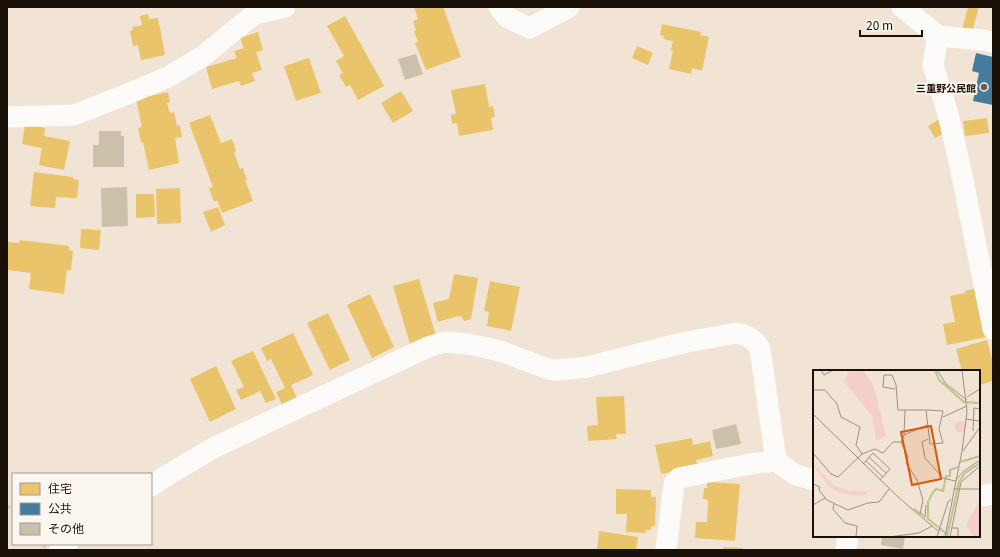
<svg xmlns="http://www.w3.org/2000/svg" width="1000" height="557" font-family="Georgia,'Noto Sans JP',serif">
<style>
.homes{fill:#e9c46a}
.public{fill:#457b9d}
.building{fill:#cbc1aa}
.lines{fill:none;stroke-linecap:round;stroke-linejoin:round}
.minor{stroke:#fdfbf9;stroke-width:21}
.rail{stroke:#d4d0cc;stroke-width:3;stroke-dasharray:5 5;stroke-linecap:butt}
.poi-dot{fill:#655b4f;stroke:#fbf6f0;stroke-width:1.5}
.labels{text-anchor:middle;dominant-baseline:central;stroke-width:4;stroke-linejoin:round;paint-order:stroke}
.poi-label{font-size:10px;font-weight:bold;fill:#191107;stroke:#fbf6f0;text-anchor:end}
.inset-river{fill:none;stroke:#b9c78c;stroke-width:2}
.inset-road{fill:none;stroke:#9b9083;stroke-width:1}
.view{fill:#de550c;fill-opacity:0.15;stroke:#de550c;stroke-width:2}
.inset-edge{fill:none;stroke:#191107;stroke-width:2}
</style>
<rect width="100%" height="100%" fill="#f1e4d5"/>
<g class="homes">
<path d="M414,7h29l18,50 -35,13 -11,-27 3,-1 -4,-11 2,-1 -3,-9 5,-2z"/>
<path d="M968,7h11l-8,29 -10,-3z"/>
<path d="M148,14l1,5 9,-1 7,37 -24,5 -3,-15 -5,1 -3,-15 3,-1 -1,-3 10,-2 -2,-9z"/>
<path d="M345,16l39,70 -26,14 -8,-15 -4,2 -7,-12 4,-2 -7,-12 8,-5 -17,-30z"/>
<path d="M662,24l39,8 -1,3 9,2 -7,34 -10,-3 -1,6 -22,-5 4,-18 -2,-1 2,-9 -10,-2 1,-3 -4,-1z"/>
<path d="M258,32l5,18 -7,2 6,18 -10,3 3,8 -14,5 -2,-5 -27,8 -6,-22 31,-9 -3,-7 10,-3 -4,-10z"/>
<path d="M637,46l16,7 -5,12 -16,-7z"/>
<path d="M309,58l12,35 -25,8 -12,-35z"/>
<path d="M485,84l4,23 4,-1 2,11 -4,1 2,12 -34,6 -2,-13 -5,1 -1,-9 5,-1 -5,-24z"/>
<path d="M401,91l12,20 -20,12 -12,-20z"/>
<path d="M168,92l2,10 -3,1 3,10 4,-1 3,14 3,-1 2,12 -7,1 4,25 -30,7 -6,-28h-2l-3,-14 4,-1 -6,-28z"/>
<path d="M210,115l11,28 11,-4 4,12 -2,1 6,17 3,-1 4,12h-2l8,21 -31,12 -5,-13 -3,2 -5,-14 4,-1 -24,-64z"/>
<path d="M987,118l2,15 -24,3 -2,-15z"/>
<path d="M938,120l7,13 -10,5 -7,-12z"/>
<path d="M25,124l20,4 -1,8 26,5 -6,29 -25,-5 3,-17 -20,-4z"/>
<path d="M34,172l39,5v2l6,1 -2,18 -21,-1 -1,11 -25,-2z"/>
<path d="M180,188l1,35 -24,1 -1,-35z"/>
<path d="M136,194h18l1,23 -19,1z"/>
<path d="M218,207l7,18 -14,7 -8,-20z"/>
<path d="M81,229l20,1 -2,20 -19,-2z"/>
<path d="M20,240l49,6v4l4,1 -2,19h-4l-3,24 -35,-5 2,-16 -24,-3v-28l12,1z"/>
<path d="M454,274l24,4 -7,41 -7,2 -2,-4 -4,-1 -20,6 -5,-19 16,-4z"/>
<path d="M419,279l17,57 -26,8 -17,-58z"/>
<path d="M490,281l30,6 -9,44 -24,-5 2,-14 -5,-1z"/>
<path d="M977,288l10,49 -40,8 -4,-21 12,-2 -5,-26 15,-3v-2z"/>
<path d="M370,294l24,53 -22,11 -25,-53z"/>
<path d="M328,313l22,47 -20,10 -23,-47z"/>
<path d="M293,333l20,42 -22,10 7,15 -15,7 -7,-15 9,-4 -14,-29 -4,2 -6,-13z"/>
<path d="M987,340l6,23v18l-14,4v-14h-17l-6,-22z"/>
<path d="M253,351l23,48 -10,4 -6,-12 -19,9 -5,-10 8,-3 -13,-26z"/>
<path d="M216,366l20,43 -26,13 -20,-43z"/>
<path d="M624,396l2,38h-10l1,5 -29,2 -1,-15 11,-1 -2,-28z"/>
<path d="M692,438l1,7 17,-4 3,15 -17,4 2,7 -37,7 -6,-29z"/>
<path d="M707,482l33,2 -5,57 -40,-3 1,-16h11l1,-22 -5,-1 1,-11h3z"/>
<path d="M616,489l35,1v7h5l-1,29h-4v4h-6l1,3 -20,-1 1,-18h-11z"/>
<path d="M599,531l39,6 -2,13h-39z"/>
<path d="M723,547l19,1v2h-19z"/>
</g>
<path class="public" d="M976,53l17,4v48l-20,-4 6,-28 -7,-2z"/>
<g class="building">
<path d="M416,54l7,20 -18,6 -7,-21z"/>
<path d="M99,131h22v5h3v31h-31v-22h6z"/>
<path d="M127,187l1,39 -26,1 -1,-39z"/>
<path d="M736,424l5,20 -25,5 -4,-19z"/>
<path d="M882,536l23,1 -2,12 -22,-4z"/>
</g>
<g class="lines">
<g class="minor">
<path d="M499,7l9,11 22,10 39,-21"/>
<path d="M902,7l36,29 44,4 11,2"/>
<path d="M938,36l-5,29 15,49 12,52 33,163"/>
<path d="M7,117l67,-2 51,-20 43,-18 35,-21 39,-32 13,-10 30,-7"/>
<path d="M151,486l12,-8 50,-30 215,-101 16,-5 23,2 16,3 20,5 45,17 9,1 30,-3 95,-24 55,-10c10,2 18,6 23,16l16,112"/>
<path d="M979,496l14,-2"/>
<path d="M60,550l7,-6"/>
<path d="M666,550l8,-66 5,-6 71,-14 26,-3 20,14 18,5"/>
<path d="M846,550l2,-14"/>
</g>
<g class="rail">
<path d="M7,505l6,7"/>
<path d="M42,544l6,6"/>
</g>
</g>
<circle class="poi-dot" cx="984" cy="87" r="4"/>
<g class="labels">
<g class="poi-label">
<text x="976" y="87">三重野公民館</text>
</g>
</g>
<g transform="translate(813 370)">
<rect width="167" height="167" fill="#f1e4d5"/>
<path d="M36,0h14l11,17 12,49 -10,5 -4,-25 -28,-34zM141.5 57a5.5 5.5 0 1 1 11 0a5.5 5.5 0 1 1-11 0ZM0,94l21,21 15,6h20l-6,5 -23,-3 -11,-6zM167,129v38h-6l-8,-12z" fill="#f5d0cb"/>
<path class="inset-river" d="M122,0l4,10 25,22 16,1M147,92l20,-6M101,139l10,7M114,148l21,17M115,148v-16l4,-8 4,-5 7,2 3,-15h4v-6l8,-3M134,167l12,-55 6,-9 15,-10"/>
<path class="inset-road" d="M8,0l3,5 9,-5M124,0l9,14 21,16M82,19l-12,-2 1,-12h8l4,10 2,25h30l15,1 -4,18 4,14 -13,1 -4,-34M0,20h12l12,14 4,13 19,10 -4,18 6,9M154,27l13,-8M0,44l85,83 40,34M130,47l24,-11M153,49l13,2 1,-2M160,61l1,-23 6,1M91,65l23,-10M115,69l-6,3 3,16 18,20 12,3 9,-10 16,-11M88,72l7,15 -2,6 11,17 6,20 -3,14M88,72l3,-7 1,-25M150,81l17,-24M0,83l18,21 7,3 24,-23 13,-5 8,4 10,-11h8M56,87l17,16M53,91l17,16M50,94l10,-11 17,16 -10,11M0,114l7,3 -1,3 8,10 21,10 20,-7 11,-1 10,-13M140,119h27M21,134l-1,5 12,14 12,3 -1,11M0,135l12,-7M112,148l1,-13M139,158h6v9M76,167l30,-4 13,-7M124,167l11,-35 3,-3M132,167l17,-86 5,-40 -5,-41M137,167l11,-55 19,-16"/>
<path class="view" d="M118,56l10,53 -29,6 -11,-53z"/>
<rect width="167" height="167" class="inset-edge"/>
</g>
<rect width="1000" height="557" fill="none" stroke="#191107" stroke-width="16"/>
<rect x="12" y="473" width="140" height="72" fill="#fbf6f0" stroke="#a19a93"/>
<rect x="20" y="483" width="20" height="12" fill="#e9c46a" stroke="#a19a93"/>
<text x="48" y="493" font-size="12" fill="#191107">住宅</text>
<rect x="20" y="503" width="20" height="12" fill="#457b9d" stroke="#a19a93"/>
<text x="48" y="513" font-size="12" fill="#191107">公共</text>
<rect x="20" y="523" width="20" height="12" fill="#cbc1aa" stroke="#a19a93"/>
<text x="48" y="533" font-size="12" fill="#191107">その他</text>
<path d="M860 30v6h62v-6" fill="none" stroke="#191107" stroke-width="2"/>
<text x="866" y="30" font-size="12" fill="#191107" stroke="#fbf6f0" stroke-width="3" paint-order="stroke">20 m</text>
</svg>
